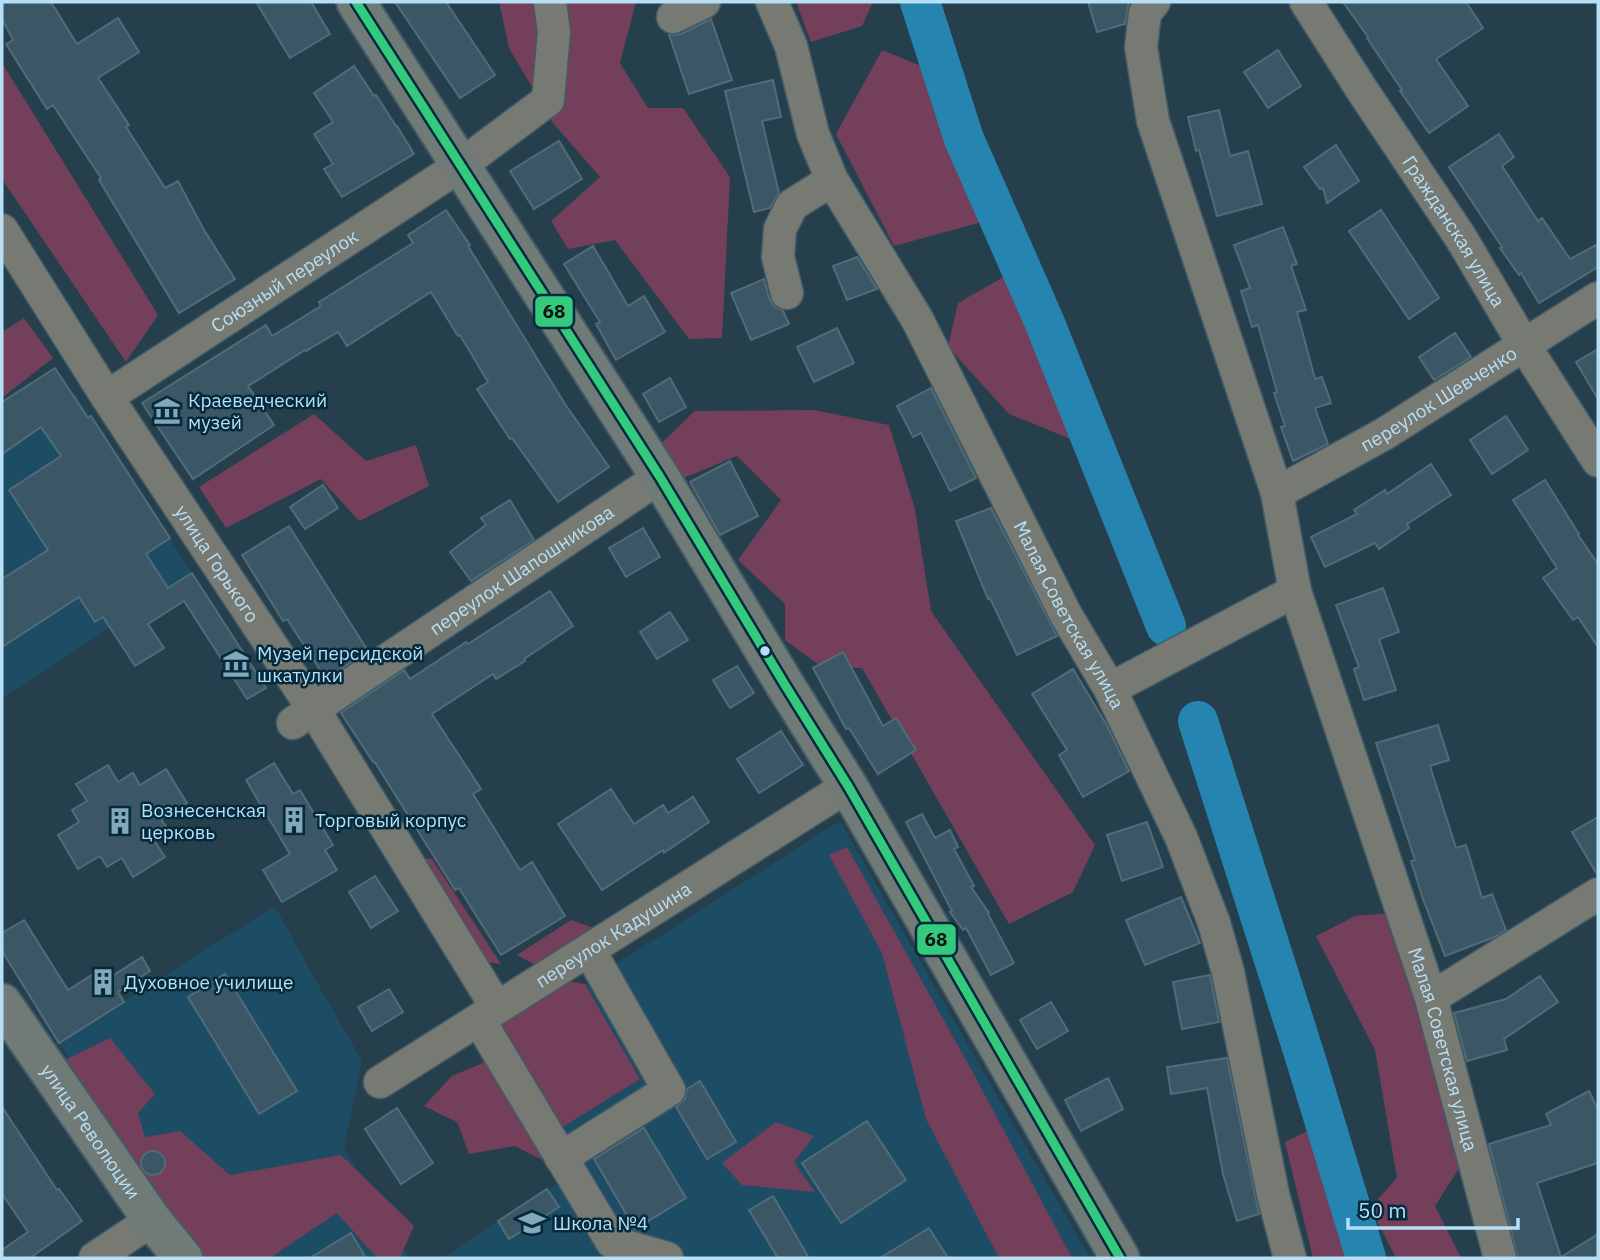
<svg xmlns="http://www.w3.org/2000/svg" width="1600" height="1260" font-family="'IBM Plex Sans',sans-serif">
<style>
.built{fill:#1d4d64}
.green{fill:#743f5b}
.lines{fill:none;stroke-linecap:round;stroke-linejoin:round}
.river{stroke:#2585b0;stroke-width:40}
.building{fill:#3b5765;stroke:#506c7a;stroke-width:2}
.minor-casing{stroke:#435b67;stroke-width:35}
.major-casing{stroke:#435b67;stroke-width:42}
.minor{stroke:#767a73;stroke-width:32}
.major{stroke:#707a76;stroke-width:38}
.bus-1-casing{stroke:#042a3b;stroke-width:14}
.bus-1{stroke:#33ca7d;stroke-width:9}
.bus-dot{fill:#b7dff5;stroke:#042a3b;stroke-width:2.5}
.labels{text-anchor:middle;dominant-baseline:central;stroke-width:5;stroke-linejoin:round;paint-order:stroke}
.street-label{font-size:19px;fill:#b7dff5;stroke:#042a3b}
.poi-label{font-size:19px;fill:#b7dff5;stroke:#042a3b;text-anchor:start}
.line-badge{stroke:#042a3b;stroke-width:2.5}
.pale-badge-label{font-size:19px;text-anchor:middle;font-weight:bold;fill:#111}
</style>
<rect width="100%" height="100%" fill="#263f4c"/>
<g class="built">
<path d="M74,392l118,181 -190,125v-285l13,19z"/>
<path d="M840,821l250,437h-646l54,-37 79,-50 -22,-39 85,-53 -55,-95z"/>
<path d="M275,906l33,61 54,94 -18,87 65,110h-204l-75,-98 -71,-117z"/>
</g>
<g class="green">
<path d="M499,2h137l-16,61 28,45h35l47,69 -8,161 -33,1 -74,-99 -47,9 -17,-28 49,-44 -47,-54 -44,-75z"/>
<path d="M796,2h77l-11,24 -51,16z"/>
<path d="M882,50l39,16 61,156 -88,24 -58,-112z"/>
<path d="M2,63l156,252 -32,47 -124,-183z"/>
<path d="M1007,275l66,165 -64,-26 -61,-67 10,-44z"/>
<path d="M24,318l29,40 -50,39 -1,-3v-62z"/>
<path d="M814,410l75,15 26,84 16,102 164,234 -22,47 -64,32 -147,-256 -40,-1 -37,-27v-36l-47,-44 43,-60 -44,-44 -56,23 -45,-12 59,-56z"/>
<path d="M314,414l52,47 50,-16 13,41 -70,35 -38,-42 -95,49 -27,-41z"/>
<path d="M847,847l124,222 101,189h-73l-73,-139 -44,-166 -53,-98z"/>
<path d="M415,858l17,1 69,105 -16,-2z"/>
<path d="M1390,913l71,252 -26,41 26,52h-65l-26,-50 27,-30 -22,-128 -59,-114 39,-20z"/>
<path d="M571,920l25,9 -59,37 -20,-11z"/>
<path d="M567,981l18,3 55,95 -85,53 -60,-101 4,-9z"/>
<path d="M110,1038l45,56 -17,19 7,24 35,-6 50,44 111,-20 73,71 -14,32h-23l-40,-45 -67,45h-76l-135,-195z"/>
<path d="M494,1058l60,108 -39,-20 -46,8 -12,-32 -33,-16 28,-30z"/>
<path d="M776,1122l38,14 -20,26 21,30 -73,-7 -20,-22z"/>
<path d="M1316,1127l43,131h-46l-28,-116z"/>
</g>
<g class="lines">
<g class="river">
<path d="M920,2l44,137 80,182 122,305"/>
<path d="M1198,721l108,339 60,198"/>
</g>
</g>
<g class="building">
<path d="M2,2h49l26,42 41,-26 21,34 -41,26 31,47 -3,2 39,61 13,-7 26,49 31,49 -56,34 -80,-133 2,-2 -48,-73 -6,4 -41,-65 7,-4 -11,-21z"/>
<path d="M256,2h55l19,32 -40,24z"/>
<path d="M395,2h51l49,73 -35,23z"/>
<path d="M1088,2h41l-4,22 -28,8z"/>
<path d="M1343,2h123l17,26 -47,31 32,47 -39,27 -29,-42 2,-1 -35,-52 1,-1z"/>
<path d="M711,19l21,61 -43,14 -20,-59 12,-1z"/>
<path d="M1278,50l23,36 -33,22 -24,-36z"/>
<path d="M354,66l20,30 2,-1 20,31h1l17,28 -72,43 -18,-28 9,-5 -19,-30 19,-12 -19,-29z"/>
<path d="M773,80l8,37 -19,4 17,72 -9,15 -16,4 -29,-121z"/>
<path d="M1219,110l11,46 18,-5 14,53 -45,12 -18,-66 -3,1 -8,-34z"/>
<path d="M1499,134l15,23 -12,9 36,55 4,-3 28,41 28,-15v23l-59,36 -18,-30 -2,2 -19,-27 2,-1 -53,-80z"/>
<path d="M559,141l23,38 -48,30 -24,-38z"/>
<path d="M1336,145l23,36 -32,22 -4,-15 -3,1 -16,-22z"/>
<path d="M446,210l24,35 -2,1 97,158 44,63 -51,35 -46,-64 -2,1 -33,-50 11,-7 -28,-47 -2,1 -27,-44 -84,54 -9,-14 -32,19 -1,-1 -57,36 26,39 -81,54 -51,-76 124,-78 6,11 49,-30 -2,-4 94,-59 -5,-8z"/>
<path d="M1381,210l58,88 -30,21 -60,-88z"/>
<path d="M1283,227l14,37 -6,2 15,44 -9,2 18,67 7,-2 9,26 -16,5 13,36 -35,17 -12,-34 4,-1 -11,-33 3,-1 -19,-67 -6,2 -11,-36 9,-3 -16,-43z"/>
<path d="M593,246l35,60 16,-10 21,36 -49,28 -20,-36 4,-2 -36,-58z"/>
<path d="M857,257l20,32 -30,11 -14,-34z"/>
<path d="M764,279l5,19 5,8 9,5 6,13 -38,16 -20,-47z"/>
<path d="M837,328l17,35 -40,19 -17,-35z"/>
<path d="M1455,333l16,24 -37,23 -15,-23z"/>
<path d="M1598,349v50l-22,-37z"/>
<path d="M55,368l33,50 3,-2 79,122 -24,16 22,34 24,-15 74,115 -19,11 -63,-98 -36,23 16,24 -29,18 -32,-49 -8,5 -16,-25 -77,50v-68l46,-29 -39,-60 52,-34 -20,-29 -39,27v-52z"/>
<path d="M670,378l16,29 -27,15 -16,-28z"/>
<path d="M931,388l45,90 -26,13 -29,-58 -8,4 -16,-31z"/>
<path d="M1506,416l22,34 -36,24 -22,-34z"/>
<path d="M730,461l28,55 -38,19 -30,-53z"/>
<path d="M1431,464l20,31 -44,29 2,4 -30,21 -4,-6 -50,24 -14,-30 46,-23 -3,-4 31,-20 2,4z"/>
<path d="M1545,480l34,54 -1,1 20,29v83l-20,-30 -5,3 -30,-42 14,-10 -44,-68z"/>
<path d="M323,485l15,23 -33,21 -15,-22z"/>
<path d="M510,500l24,40 -63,41 -21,-29 36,-27 -5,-7z"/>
<path d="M991,508l66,128 -40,19 -27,-57 -2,1 -32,-78z"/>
<path d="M289,526l79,125 -42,28 -39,-60 -4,2 -41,-66z"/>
<path d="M643,528l17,29 -34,20 -17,-29z"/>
<path d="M1383,588l16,44 -20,7 17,51 -32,10 -10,-31 5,-2 -23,-62z"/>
<path d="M550,591l23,35 -49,33 1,2 -29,18 -3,-5 -61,40 49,75 -8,5 47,76 12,-8 33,54 -64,39 -42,-67 -4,2 -81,-129 -1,1 -32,-49 63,-43 6,9 56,-37 2,2z"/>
<path d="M670,612l18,28 -31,19 -17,-27z"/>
<path d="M843,652l40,74 13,-8 20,32 -38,24 -29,-46 -3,1 -33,-61z"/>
<path d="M737,666l17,27 -24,15 -17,-28z"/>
<path d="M1073,669l33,55 23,47 -46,26 -24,-42 8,-5 -35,-56z"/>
<path d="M1438,725l11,35 -19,6 26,82 10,-3 16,53 10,-4 14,36 -9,6 -52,20 -22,-57 -12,-38 4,-1 -39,-117z"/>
<path d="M781,731l22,34 -44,28 -22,-34z"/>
<path d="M274,763l19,31 7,-4 33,55 -8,5 12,20 -55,32 -19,-32 27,-16 -44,-74z"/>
<path d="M108,765l10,17 15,-9 7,12 26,-16 21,34 -26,16 7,11 -15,9 12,18 -32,20 -11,-19 -15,9 -7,-11 -22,13 -20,-34 21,-13 -7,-12 15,-9 -11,-17z"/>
<path d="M611,789l23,35 29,-19 5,8 25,-16 16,25 -45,31 -1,-3 -61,40 -44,-66z"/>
<path d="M922,814l13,24 15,-8 8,17 -4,2 20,37 -3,1 18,26 -1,1 26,49 -23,12 -25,-47 -3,2 -13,-18 2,-1 -46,-89z"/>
<path d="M1598,817v59l-26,-44z"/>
<path d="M1147,822l16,45 -41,14 -15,-46z"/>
<path d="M375,876l23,35 -27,17 -22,-36z"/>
<path d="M1181,897l19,46 -55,22 -19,-45z"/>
<path d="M24,920l44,70 35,-22 6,10 33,-21 8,14 -32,21 6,10 -65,41 -57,-92v-18z"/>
<path d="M225,974l72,117 -38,23 -71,-117z"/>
<path d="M1210,975l9,47 -37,7 -9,-47z"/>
<path d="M1540,976l18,26 -54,37 3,11 -40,11 -13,-48 52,-14z"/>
<path d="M389,989l14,23 -31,19 -14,-24z"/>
<path d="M1051,1002l17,29 -31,18 -17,-29z"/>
<path d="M1227,1058l32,156 -22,7 -14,-47 -16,-86 -36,6 -4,-27z"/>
<path d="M1108,1078l15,31 -42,22 -16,-31z"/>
<path d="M700,1081l36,61 -29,17 -31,-52 9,-8 2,-10z"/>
<path d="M1589,1091l9,19v53l-61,20 24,74 37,-23v24h-80l-29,-114 62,-19 -5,-11z"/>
<path d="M2,1107l55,83 2,-1 23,32 -52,37h-28v-8l26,-18 -26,-38z"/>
<path d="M397,1108l36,55 -32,21 -36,-55z"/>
<path d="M867,1121l39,59 -65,43 -39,-60z"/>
<path d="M644,1128l42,70 -51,31 -41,-70z"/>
<circle cx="153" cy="1163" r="12"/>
<path d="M547,1189l12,18 -50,32 -11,-18z"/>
<path d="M773,1196l36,62h-31l-29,-48z"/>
<path d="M929,1228l19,30h-68z"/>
<path d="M351,1233l15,25h-56z"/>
</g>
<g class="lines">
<defs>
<g id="minor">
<path id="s1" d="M772,2l19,44 22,88 19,46 85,139 149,296 44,74 71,148 33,86 14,49 45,222 17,64"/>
<path id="s2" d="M1154,2l-9,11 -4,34 12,74 124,372 18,98 136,407 69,260"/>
<path id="s3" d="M1306,2l56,88 99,148 63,107 74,116"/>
<path d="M673,17l31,-15"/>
<path id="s4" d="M2,230l105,167 207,313 183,298"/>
<path d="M787,293l-9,-36 2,-28 12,-24 40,-25"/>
<path id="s5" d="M107,397l354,-232 87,-65 6,-68 -4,-30"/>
<path id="s6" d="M1277,493l107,-59 214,-136"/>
<path d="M1110,689l185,-98"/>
<path id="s7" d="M293,723l367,-246"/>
<path d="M1431,998l167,-104"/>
<path d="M479,1020l133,222 55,16"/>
<path id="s8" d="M380,1082l468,-296"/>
<path d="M561,1158l108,-68 -80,-140"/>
<path d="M95,1258l57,-38"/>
</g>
<g id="major">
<path d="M356,2l304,475 125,208 63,101 272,472"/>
<path id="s9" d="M2,1003l150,217 31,38"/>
</g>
</defs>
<use href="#minor" class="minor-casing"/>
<use href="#major" class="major-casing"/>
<use href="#minor" class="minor"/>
<use href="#major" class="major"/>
<defs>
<path id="bus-1" d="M356,2l304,475 125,208 63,101 272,472"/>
</defs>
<use href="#bus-1" class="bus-1-casing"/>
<use href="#bus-1" class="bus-1"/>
</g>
<defs>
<symbol id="museum-bare" viewBox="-9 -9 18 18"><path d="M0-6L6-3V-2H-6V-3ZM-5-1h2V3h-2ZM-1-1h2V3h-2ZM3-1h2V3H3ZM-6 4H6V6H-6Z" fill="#84a7ba" stroke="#042a3b" stroke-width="2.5" paint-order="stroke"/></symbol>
<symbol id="building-bare" viewBox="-9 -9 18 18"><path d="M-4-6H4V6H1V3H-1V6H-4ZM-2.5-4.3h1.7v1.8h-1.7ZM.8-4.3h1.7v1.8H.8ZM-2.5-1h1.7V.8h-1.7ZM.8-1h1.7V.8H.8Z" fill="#84a7ba" stroke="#042a3b" stroke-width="2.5" paint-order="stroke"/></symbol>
<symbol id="school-bare" viewBox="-9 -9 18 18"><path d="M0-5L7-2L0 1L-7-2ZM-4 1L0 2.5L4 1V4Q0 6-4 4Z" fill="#84a7ba" stroke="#042a3b" stroke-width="2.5" paint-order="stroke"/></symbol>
</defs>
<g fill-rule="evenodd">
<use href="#museum-bare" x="148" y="392" width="38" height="38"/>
<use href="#museum-bare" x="217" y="645" width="38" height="38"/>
<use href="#building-bare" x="275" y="801" width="38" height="38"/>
<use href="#building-bare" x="101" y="802" width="38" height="38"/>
<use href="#building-bare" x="84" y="963" width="38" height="38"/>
<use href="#school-bare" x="513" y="1204" width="38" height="38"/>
</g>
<circle class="bus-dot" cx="765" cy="651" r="6"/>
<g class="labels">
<g class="street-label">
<text stroke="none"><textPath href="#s3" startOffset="273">Гражданская улица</textPath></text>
<text stroke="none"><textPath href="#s5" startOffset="212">Союзный переулок</textPath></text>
<text stroke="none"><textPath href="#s6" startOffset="187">переулок Шевченко</textPath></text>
<text stroke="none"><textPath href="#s4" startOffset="397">улица Горького</textPath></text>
<text stroke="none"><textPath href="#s7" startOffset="275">переулок Шапошникова</textPath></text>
<text stroke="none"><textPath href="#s1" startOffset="684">Малая Советская улица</textPath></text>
<text stroke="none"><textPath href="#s8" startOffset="276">переулок Кадушина</textPath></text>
<text stroke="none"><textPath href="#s2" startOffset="1097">Малая Советская улица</textPath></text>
<text stroke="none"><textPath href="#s9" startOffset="156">улица Революции</textPath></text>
</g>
<g class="poi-label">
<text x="188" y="400">Краеведческий<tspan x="188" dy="22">музей</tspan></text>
<text x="257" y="653">Музей персидской<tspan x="257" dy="22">шкатулки</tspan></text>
<text x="141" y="810">Вознесенская<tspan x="141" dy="22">церковь</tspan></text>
<text x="315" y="820">Торговый корпус</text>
<text x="124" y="982">Духовное училище</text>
<text x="553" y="1223">Школа №4</text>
</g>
</g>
<g class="line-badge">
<rect x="534" y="295" width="40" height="33" rx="7" fill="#33ca7d"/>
<rect x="916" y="923" width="41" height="33" rx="7" fill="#33ca7d"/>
</g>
<g class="pale-badge-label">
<text x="554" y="318">68</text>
<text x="936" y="946">68</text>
</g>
<rect width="1600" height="1260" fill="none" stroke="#b7dff5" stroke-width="7"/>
<path d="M1348 1218v10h170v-10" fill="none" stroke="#b7dff5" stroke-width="3.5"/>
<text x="1358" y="1218" font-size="21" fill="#b7dff5" stroke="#042a3b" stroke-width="5" paint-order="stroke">50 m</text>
</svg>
